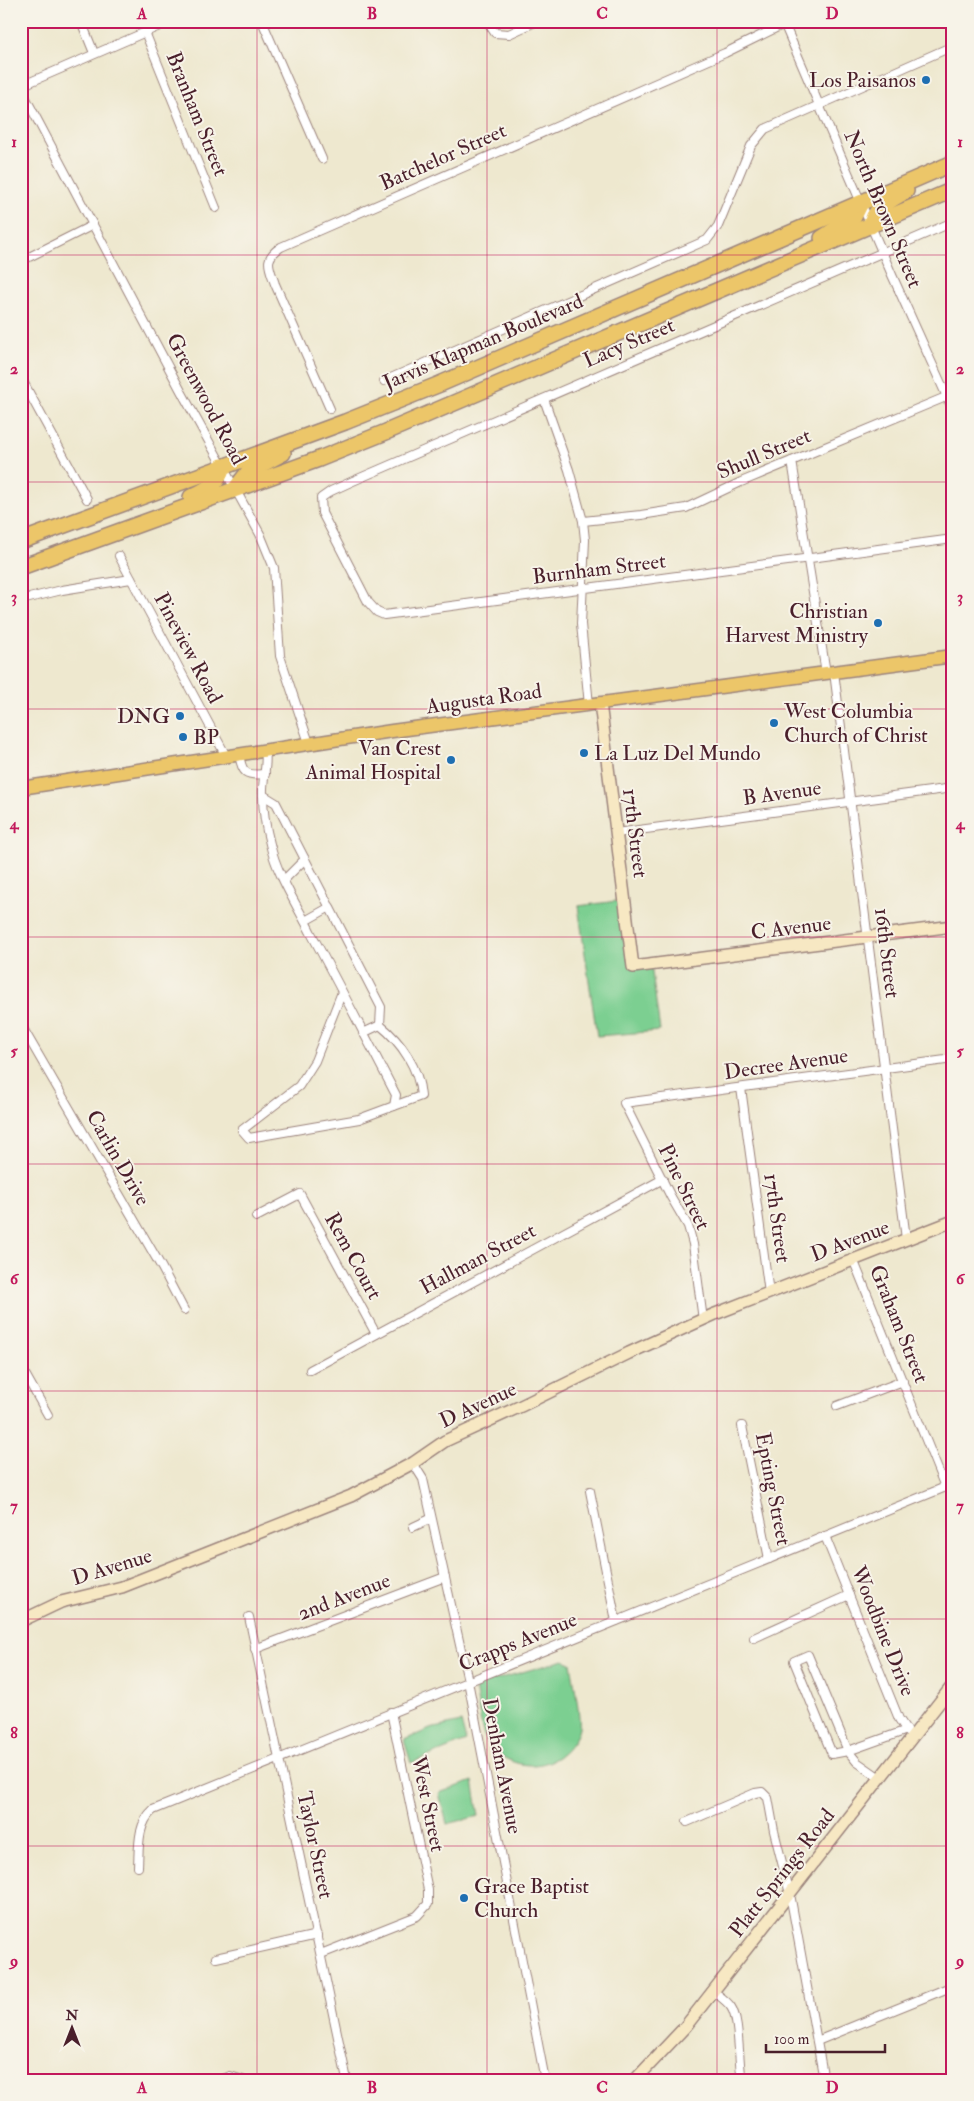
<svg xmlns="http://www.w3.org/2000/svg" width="974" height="2101" font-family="'IM FELL Double Pica',serif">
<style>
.green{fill:#7ccf91;stroke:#63775e}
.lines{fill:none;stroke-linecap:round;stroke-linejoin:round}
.street-casing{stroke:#9c847d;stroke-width:10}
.secondary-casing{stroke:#9c847d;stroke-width:14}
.primary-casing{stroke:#9c847d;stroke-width:15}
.highway-casing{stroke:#9c847d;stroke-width:18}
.street{stroke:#fff;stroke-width:8}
.secondary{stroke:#f7e8c3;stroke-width:11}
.primary{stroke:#ecc669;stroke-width:12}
.highway{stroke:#ecc669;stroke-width:15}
.grid{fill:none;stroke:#c2185b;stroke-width:1;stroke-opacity:0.55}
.poi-dot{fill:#1f6fb2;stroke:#f7f3e8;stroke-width:2}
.labels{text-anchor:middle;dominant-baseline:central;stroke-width:4;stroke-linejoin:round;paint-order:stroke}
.poi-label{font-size:21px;fill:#4a1f2b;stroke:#f7f3e8;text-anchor:end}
.street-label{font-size:21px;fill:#4a1f2b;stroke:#f7f3e8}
.neatline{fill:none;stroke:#c2185b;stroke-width:2}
.grid-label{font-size:16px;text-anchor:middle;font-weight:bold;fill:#c2185b}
</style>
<rect width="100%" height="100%" fill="#f7f3e8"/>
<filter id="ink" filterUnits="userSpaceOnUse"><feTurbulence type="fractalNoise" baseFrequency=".02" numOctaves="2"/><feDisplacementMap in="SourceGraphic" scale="10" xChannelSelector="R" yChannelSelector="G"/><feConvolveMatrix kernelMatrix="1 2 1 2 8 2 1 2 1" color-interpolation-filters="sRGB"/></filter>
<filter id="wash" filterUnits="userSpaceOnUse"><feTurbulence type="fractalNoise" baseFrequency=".0096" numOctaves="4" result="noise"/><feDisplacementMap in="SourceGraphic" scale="20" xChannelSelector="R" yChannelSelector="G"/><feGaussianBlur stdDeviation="1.12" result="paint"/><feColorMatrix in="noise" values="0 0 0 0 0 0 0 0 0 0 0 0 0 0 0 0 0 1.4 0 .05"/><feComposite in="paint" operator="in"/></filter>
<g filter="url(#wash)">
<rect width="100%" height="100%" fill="#eee8cf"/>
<g class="green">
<path d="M625,900l8,67 18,-2 9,66 -63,5 -19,-130z"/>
<path d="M564,1660l7,3c2,14 10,54 8,65 -1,7 -6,14 -11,20 -22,27 -67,21 -83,-11 -5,-10 -7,-36 -10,-49l16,-7z"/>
<path d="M461,1722l5,19 -55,22 -7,-23 26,-11z"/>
<path d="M473,1781l6,35 -32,8 -8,-31z"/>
</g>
</g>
<g filter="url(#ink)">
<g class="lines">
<defs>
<g id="street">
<path d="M81,21l13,32"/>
<path d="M262,21l60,138"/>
<path d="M487,21l8,12 14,1 28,-13"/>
<path d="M783,21l109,254 61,135"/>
<path d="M145,32l71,176"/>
<path d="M21,86l150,-65"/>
<path d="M21,89l160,302 79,143 14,34 6,88 29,87"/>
<path d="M953,222l-600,259 -22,10 -10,7 1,15 46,89 9,10 7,3 569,-76"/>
<path d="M21,261l72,-36"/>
<path d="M21,378l66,121"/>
<path d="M384,381l323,-141 11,-14 33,-80 14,-17 188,-83"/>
<path d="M544,399l25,71 14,51 2,19 -4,84 8,81"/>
<path d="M330,409l-55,-125c-6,-18 -12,-25 6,-37l444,-194 59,-29"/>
<path d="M792,461l34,212"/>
<path d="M583,521l58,-6 45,-7 55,-26 212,-88"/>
<path d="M119,556l107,200"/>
<path d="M21,600l41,-10 69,-11"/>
<path d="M834,672l72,567"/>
<path d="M265,750c3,15 -3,29 -2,45 0,16 3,34 7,49 7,31 27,61 41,89 29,54 57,108 85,162l-2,11 -35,13 -110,19 -7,-8 57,-44 16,-25 27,-69"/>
<path d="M239,754c3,19 6,22 26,20"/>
<path d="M263,795l13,8 105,204 -1,18c21,17 39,43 41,71l-27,10"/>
<path d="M616,833l337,-45"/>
<path d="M284,880l21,-21"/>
<path d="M305,921l25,-14"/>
<path d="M21,1025l141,243 22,42"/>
<path d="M363,1033l17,-8"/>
<path d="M741,1088l28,205"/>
<path d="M256,1217l44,-23 76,140"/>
<path d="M853,1259l92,228"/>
<path d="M703,1320l-10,-76 -5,-18 -17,-29 -47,-94 329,-44"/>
<path d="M21,1367l27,48"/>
<path d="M310,1370l353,-191"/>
<path d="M837,1406l66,-25"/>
<path d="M742,1426l27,133"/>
<path d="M413,1463l10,16 45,202 77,399"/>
<path d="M590,1491l26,130"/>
<path d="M413,1527l17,-8"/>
<path d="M825,1536l74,183 10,15"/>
<path d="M249,1617l98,463"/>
<path d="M754,1638l95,-43"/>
<path d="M255,1649l190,-72"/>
<path d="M880,1778l-23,-16 -9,-11 -40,-96 -14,6 38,93 16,-3 59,-21"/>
<path d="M687,1822l68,-29 7,-1 6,6 6,33 16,63 34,186"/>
<path d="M138,1867c1,-19 -1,-43 15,-57l800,-326"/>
<path d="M321,1954l96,-38 11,-12v-14l-37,-178"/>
<path d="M216,1958l101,-23"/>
<path d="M713,1991c6,5 13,9 18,16 9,13 7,54 11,73"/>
<path d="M817,2041l136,-55"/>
<path d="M221,2080l9,-4 13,4"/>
</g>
<g id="secondary">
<path d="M600,703l33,264 320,-41"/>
<path d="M21,1621l40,-19 61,-15 229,-91 62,-33 32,-22 76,-35 108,-53 86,-39 238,-93"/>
<path d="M635,2080l50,-53 268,-342"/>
</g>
<path id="primary" d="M21,788l371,-57 561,-75"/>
<g id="highway">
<path d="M871,226c1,-18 22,-27 35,-35"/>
<path d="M822,238l32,-21 7,-14"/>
<path d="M235,489l14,-18 34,-18"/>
<path d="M191,497c14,-7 30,-13 31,-31"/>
<path d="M21,541l324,-119 95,-38 513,-221"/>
<path d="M21,567l298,-108 67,-27 567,-242"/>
</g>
</defs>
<use href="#street" class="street-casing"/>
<use href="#secondary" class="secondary-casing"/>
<use href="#primary" class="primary-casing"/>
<use href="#highway" class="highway-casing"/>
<use href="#street" class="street"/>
<use href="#secondary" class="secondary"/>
<use href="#primary" class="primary"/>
<use href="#highway" class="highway"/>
</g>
</g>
<path class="grid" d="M257,21v2059M487,21v2059M717,21v2059M21,255h932M21,482h932M21,709h932M21,937h932M21,1164h932M21,1391h932M21,1619h932M21,1846h932"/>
<g class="poi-dot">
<circle cx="926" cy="80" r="5"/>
<circle cx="878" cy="623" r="5"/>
<circle cx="180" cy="716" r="5"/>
<circle cx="774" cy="723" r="5"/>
<circle cx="183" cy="737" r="5"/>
<circle cx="584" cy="753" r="5"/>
<circle cx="451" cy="760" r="5"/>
<circle cx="464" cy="1898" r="5"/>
</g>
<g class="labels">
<g class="poi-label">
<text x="916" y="80">Los Paisanos</text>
<text x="868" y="611">Christian<tspan x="868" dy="24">Harvest Ministry</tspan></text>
<text x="784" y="711" text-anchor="start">West Columbia<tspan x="784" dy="24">Church of Christ</tspan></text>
<text x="170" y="716">DNG</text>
<text x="193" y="737" text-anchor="start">BP</text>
<text x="441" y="748">Van Crest<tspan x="441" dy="24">Animal Hospital</tspan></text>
<text x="594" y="753" text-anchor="start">La Luz Del Mundo</text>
<text x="474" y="1886" text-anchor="start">Grace Baptist<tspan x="474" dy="24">Church</tspan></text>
</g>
<g class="street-label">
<text transform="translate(197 114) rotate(68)">Branham Street</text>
<text transform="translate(443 157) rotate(-24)">Batchelor Street</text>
<text transform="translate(883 209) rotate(67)">North Brown Street</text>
<text transform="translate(483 342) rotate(-23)">Jarvis Klapman Boulevard</text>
<text transform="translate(629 343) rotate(-23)">Lacy Street</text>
<text transform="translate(206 399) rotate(62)">Greenwood Road</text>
<text transform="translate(764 454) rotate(-23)">Shull Street</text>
<text transform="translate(599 569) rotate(-7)">Burnham Street</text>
<text transform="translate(188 648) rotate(62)">Pineview Road</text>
<text transform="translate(484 699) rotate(-8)">Augusta Road</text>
<text transform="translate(782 793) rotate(-8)">B Avenue</text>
<text transform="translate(635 833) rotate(83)">17th Street</text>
<text transform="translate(791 928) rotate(-7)">C Avenue</text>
<text transform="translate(887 953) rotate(83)">16th Street</text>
<text transform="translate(786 1064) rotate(-8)">Decree Avenue</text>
<text transform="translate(118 1158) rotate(60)">Carlin Drive</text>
<text transform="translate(684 1187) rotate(64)">Pine Street</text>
<text transform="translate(777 1218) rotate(82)">17th Street</text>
<text transform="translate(850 1241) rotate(-21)">D Avenue</text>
<text transform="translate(353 1256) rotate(61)">Rem Court</text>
<text transform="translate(478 1259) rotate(-28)">Hallman Street</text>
<text transform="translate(899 1324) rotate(68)">Graham Street</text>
<text transform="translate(478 1405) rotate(-25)">D Avenue</text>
<text transform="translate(773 1489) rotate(79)">Epting Street</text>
<text transform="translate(112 1567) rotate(-17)">D Avenue</text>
<text transform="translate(344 1597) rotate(-21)">2nd Avenue</text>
<text transform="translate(883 1631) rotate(68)">Woodbine Drive</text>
<text transform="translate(518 1642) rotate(-22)">Crapps Avenue</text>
<text transform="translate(502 1766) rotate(79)">Denham Avenue</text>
<text transform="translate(428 1804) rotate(78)">West Street</text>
<text transform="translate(315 1845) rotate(78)">Taylor Street</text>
<text transform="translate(782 1873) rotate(-52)">Platt Springs Road</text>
</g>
</g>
<rect width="974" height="2101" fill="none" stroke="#f7f3e8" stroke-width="55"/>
<g transform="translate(72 2028)" stroke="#f7f3e8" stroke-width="4" paint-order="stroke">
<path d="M0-4L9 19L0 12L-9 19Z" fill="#4a1f2b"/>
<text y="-8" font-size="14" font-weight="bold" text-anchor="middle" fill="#4a1f2b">N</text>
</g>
<path d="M766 2044v8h119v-8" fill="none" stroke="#4a1f2b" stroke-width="2.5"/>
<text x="774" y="2044" font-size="15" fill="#4a1f2b" stroke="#f7f3e8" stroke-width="4" paint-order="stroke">100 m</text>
<rect x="28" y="28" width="918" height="2046" class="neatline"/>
<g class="grid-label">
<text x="142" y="19">A</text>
<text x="372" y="19">B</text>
<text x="602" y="19">C</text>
<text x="832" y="19">D</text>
<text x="14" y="147">1</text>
<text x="960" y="147">1</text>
<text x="14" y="374">2</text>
<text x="960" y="374">2</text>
<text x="14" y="602">3</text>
<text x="960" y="602">3</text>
<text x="14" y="829">4</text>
<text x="960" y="829">4</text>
<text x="14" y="1056">5</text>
<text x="960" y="1056">5</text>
<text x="14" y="1284">6</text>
<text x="960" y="1284">6</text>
<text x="14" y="1511">7</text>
<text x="960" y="1511">7</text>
<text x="14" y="1738">8</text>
<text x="960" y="1738">8</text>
<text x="14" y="1966">9</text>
<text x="960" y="1966">9</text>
<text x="142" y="2093">A</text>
<text x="372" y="2093">B</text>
<text x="602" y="2093">C</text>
<text x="832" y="2093">D</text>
</g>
</svg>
